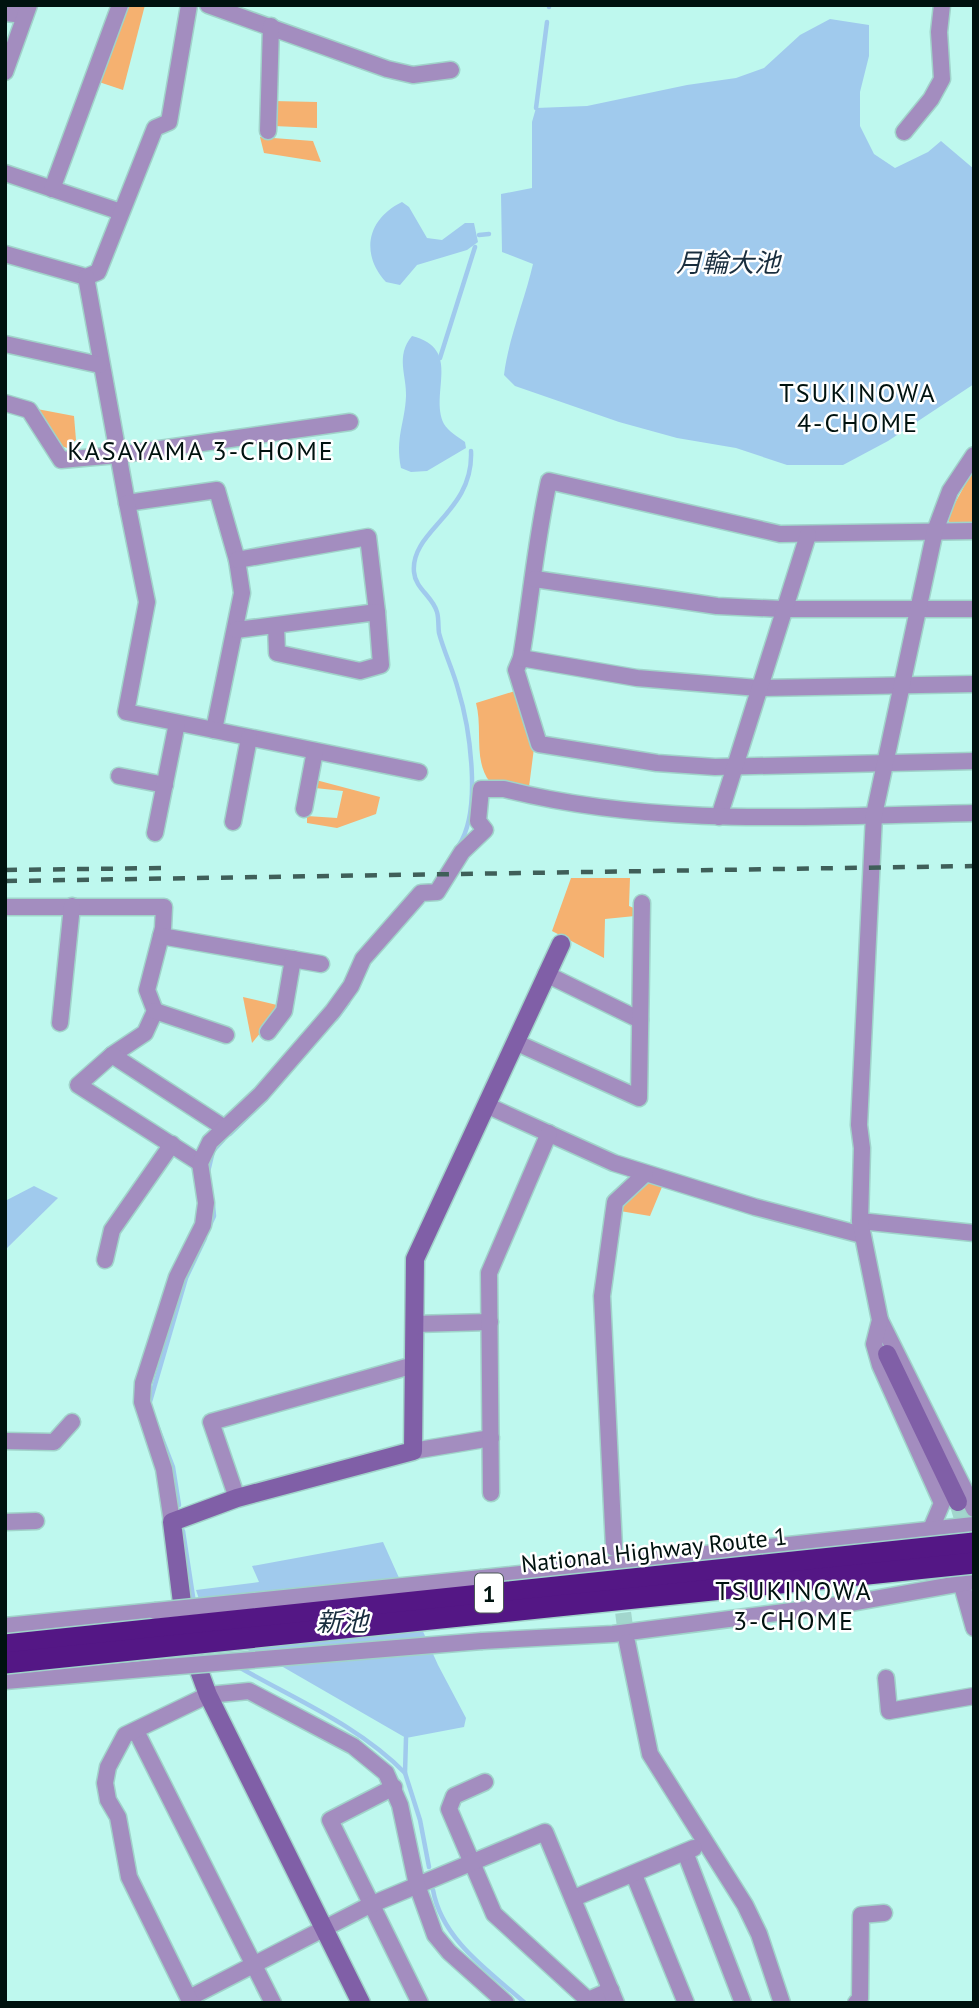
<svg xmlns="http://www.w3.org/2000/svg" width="979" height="2008" font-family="'PT Sans','Noto Sans JP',sans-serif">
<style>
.green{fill:#f5b170}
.water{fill:#a0caed}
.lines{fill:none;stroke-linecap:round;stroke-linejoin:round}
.stream{stroke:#a0caed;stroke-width:4.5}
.street-tunnel{stroke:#a2d6cd;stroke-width:16;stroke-dasharray:16 8;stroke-linecap:butt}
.secondary-tunnel{stroke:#a2d6cd;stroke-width:18;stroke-dasharray:18 9;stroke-linecap:butt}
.street-casing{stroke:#a0d3ca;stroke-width:19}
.secondary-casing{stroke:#a0d3ca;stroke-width:21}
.street{stroke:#a38dbf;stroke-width:16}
.secondary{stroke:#805fa7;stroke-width:18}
.rail{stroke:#3f5f59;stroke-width:4.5;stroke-dasharray:12 12;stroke-linecap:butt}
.street-bridge-casing{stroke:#a0d3ca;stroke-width:19;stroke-linecap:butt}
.highway-bridge-casing{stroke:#a0d3ca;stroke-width:24;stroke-linecap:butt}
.street-bridge{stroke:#a38dbf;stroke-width:16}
.highway-bridge{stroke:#541785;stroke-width:21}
.labels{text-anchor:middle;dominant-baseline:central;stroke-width:5;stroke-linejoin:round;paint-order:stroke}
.shield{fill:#fff;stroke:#4c5957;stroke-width:2}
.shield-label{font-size:23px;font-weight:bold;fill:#00120f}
.street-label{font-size:24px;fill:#00120f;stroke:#fff}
.water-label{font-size:26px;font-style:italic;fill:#192e3e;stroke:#fff}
.neighbourhood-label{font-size:26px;letter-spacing:2px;fill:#00120f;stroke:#fff}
</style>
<rect width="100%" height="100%" fill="#bef8ee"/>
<g class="green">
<path d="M128,5h17l-22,85 -24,-8z"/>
<path d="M273,101l44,1v26l-43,-2z"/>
<path d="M260,137l53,4 8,21 -57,-9z"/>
<path d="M37,409l37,7 2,24 -9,8 -8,-3z"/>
<path d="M974,468v55l-23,2 -4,-7z"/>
<path d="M515,691l19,57 -5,39 -39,-5c-17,-21 -7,-53 -14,-79z"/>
<path d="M316,780l64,17 -4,17 -39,14 -30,-5v-7l30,2 6,-27 -28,-3z"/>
<path d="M571,878h59l-1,28 7,3 -1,7 -30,3 -1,39 -52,-27z"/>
<path d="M243,997l34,8 1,7 -26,31z"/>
<path d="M645,1182l17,5 -12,29 -30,-5z"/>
</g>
<g class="water">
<path d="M830,19l39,6v31l-9,36v34l14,28 21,14 33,-16 13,-11 33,28v215l-86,57 -45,24h-56l-51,-17 -59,-10 -58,-16 -104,-36 -11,-11c4,-35 21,-76 29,-111l-31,-12 -1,-58 31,-6v-66l4,-14 51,-2 100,-21 49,-7 28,-10 36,-33z"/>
<path d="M402,202l7,5 18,31 15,2 23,-17h9l4,19 -11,8 -50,15 -17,20 -14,-3c-26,-28 -19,-63 16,-80z"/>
<path d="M412,336c51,13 17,57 32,88 4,7 14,13 21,18l1,6 -39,23 -16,1 -10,-4c-6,-31 4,-45 5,-72 1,-20 -11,-40 6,-60z"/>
<path d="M34,1186l24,12 -53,52v-49z"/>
<path d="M383,1542l55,123 28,53 -2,9 -58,11 -123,-71 -73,-35 -14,-42 63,-8 -7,-16z"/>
</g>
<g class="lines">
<g class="stream">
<path d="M549,7v-2"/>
<path d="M536,108l11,-86"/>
<path d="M479,235l10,-1"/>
<path d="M440,358l35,-111"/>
<path d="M459,845c23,-35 11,-117 -1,-156 -5,-19 -14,-37 -19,-56 -1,-6 0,-14 -2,-21 -4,-15 -22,-24 -23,-40 -4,-42 60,-59 57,-121"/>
<path d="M336,1019l12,-16"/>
<path d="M230,1134l36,-35"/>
<path d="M208,1172l5,-21 10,-11"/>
<path d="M209,1227l5,-11 -1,-11"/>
<path d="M149,1405l37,-127 19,-40"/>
<path d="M156,1423l17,44 6,38"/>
<path d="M183,1531l11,72"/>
<path d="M237,1666c57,33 121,59 168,107"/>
<path d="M406,1738l-1,35 15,47 9,47"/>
<path d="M433,1890c9,50 56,81 92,113"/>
</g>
<path class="street-tunnel" d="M620,1589l7,53"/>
<path class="secondary-tunnel" d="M958,1502l12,39"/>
<defs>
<g id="street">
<path d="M208,5l179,64 26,6 38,-5"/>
<path d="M5,13l20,2"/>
<path d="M5,72l24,-67"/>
<path d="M268,131l3,-105"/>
<path d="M904,132l27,-33 11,-20 -3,-47 3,-27"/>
<path d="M5,173l116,39"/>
<path d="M52,189l68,-184"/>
<path d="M5,254l81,23 12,-5 57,-144 14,-6 20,-117"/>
<path d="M86,277l41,226 90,-13 20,70 5,33 -28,137"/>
<path d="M5,344l95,21"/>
<path d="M5,403l24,7 32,50 56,-5 233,-33"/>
<path d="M127,503l20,99 -21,110 293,60"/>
<path d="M974,531l-194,3 -231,-53c-13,58 -18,118 -28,177l-5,12 23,74 118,19 58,4 259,-6"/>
<path d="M237,560l131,-23 9,75"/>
<path d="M535,579l182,27 65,3h192"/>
<path d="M236,630l141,-18 4,53 -21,6 -83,-18 -1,-28"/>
<path d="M521,658l116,20 121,10 216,-4"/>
<path d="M119,776l46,9"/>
<path d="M304,809l11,-58"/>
<path d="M719,817l89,-282"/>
<path d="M233,822l16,-84"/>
<path d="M155,833l22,-110"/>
<path d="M5,907h159l-1,21 -16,62 8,21 -10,22 -33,22 -34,30 122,78"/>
<path d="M161,936l160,28"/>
<path d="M546,974l94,46"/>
<path d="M155,1011l71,24"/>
<path d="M60,1023l12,-117"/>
<path d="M268,1032l16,-21 9,-52"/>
<path d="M515,1042l124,56 3,-195"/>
<path d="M112,1055l111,72"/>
<path d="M486,1105l128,58 141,44 107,28"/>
<path d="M860,1221l114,12"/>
<path d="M105,1260l7,-30 60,-86"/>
<path d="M880,1320l94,189"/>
<path d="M414,1324l76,-2"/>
<path d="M5,1441l49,1 18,-20"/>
<path d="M413,1451l78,-13"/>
<path d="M491,1493l-2,-220 60,-140"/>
<path d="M237,1498l-26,-76 203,-57"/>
<path d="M5,1522l31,-1"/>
<path d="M172,1522l-8,-53 -22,-67 1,-19 34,-106 26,-52 3,-22 -6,-40 10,-21 51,-48 72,-83 18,-25 12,-27 58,-66 16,-1 25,-40 23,-22 -7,-9 3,-32h23c153,39 313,27 470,24"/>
<path d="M931,1529l11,-26 -62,-138 -6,-21 6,-24 -20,-99 2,-73 -3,-23 15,-310 61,-284 15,-40 24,-36"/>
<path d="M614,1548l-12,-252 13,-94 30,-28"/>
<path d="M482,1578l492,-53"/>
<path d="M961,1582l13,46"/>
<path d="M5,1626l150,-15"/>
<path d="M482,1641l131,-7 233,-30 128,-23"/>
<path d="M627,1642l23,112 95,151 14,29 23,69"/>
<path d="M886,1678l3,33 85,-15"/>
<path d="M5,1681l162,-14"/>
<path d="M136,1731l137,272"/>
<path d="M485,1782l-31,14 -5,13 45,105 94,86 23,-10"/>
<path d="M394,1787l-64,33 90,183"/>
<path d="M685,1852l58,151"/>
<path d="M634,1875l52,128"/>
<path d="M574,1898l120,-50"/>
<path d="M189,1998l181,-93 175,-73 71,171"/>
<path d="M191,2003l-62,-126 -11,-60 -10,-17 -3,-17 3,-16 17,-32 83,-40 41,-4 104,55 33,27 14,32 17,80 18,50 14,17 57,51"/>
<path d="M856,2003l4,-4 1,-84 23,-2"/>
</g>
<g id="secondary">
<path d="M887,1354l71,148"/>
<path d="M361,2003l-153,-308 -22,-60 -14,-113 65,-24 176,-47 2,-192 146,-315"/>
</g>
</defs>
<use href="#street" class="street-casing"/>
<use href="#secondary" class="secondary-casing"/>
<use href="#street" class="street"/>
<use href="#secondary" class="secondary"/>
<g class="rail">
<path d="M5,870l158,-2"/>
<path d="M5,881l969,-15"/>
</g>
<defs>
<g id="street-bridge">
<path d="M155,1611l327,-33"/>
<path d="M167,1667l315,-26"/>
</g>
<g id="highway-bridge">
<path d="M5,1645l969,-102"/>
<path d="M5,1663l969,-100"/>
</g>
</defs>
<use href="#street-bridge" class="street-bridge-casing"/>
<use href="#highway-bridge" class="highway-bridge-casing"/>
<use href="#street-bridge" class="street-bridge"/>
<use href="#highway-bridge" class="highway-bridge"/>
</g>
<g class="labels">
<rect class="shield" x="475" y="1573.5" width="28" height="39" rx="5"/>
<g class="shield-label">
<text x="489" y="1593">1</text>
</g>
<g class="street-label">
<text transform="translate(654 1550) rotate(-6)">National Highway Route 1</text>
</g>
<g class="water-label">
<text x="728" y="262">月輪大池</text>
<text x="342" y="1621">新池</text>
</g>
<g class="neighbourhood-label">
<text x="858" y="392">TSUKINOWA<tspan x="858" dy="30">4-CHOME</tspan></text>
<text x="201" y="450">KASAYAMA 3-CHOME</text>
<text x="794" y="1590">TSUKINOWA<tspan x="794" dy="30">3-CHOME</tspan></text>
</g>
</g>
<rect width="979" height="2008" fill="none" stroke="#00120f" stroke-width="14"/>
</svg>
